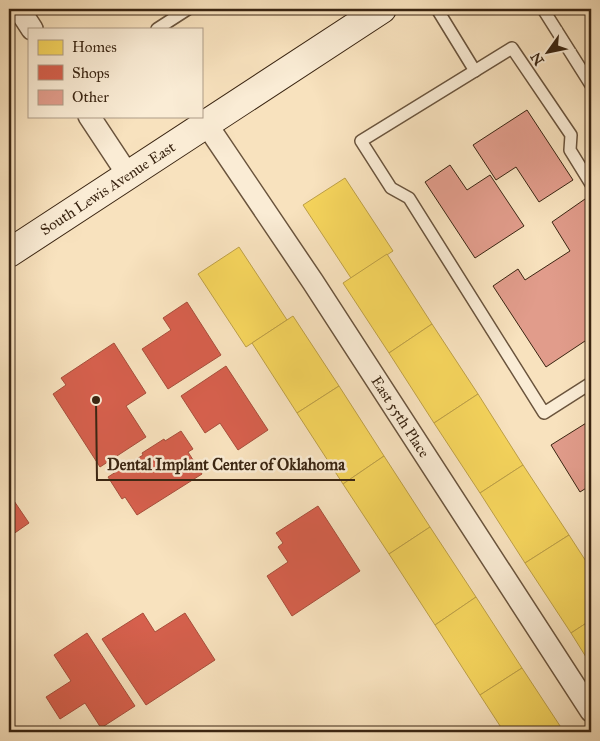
<svg xmlns="http://www.w3.org/2000/svg" width="600" height="741" font-family="'IM FELL Great Primer',serif">
<style>
.homes{fill:#f6d55c;stroke:#bea046}
.shops{fill:#d6604d;stroke:#a74e3b}
.building{fill:#e19c8b;stroke:#3a2512}
.lines{fill:none;stroke-linecap:round;stroke-linejoin:round}
.lane-casing{stroke:#6a543d;stroke-width:14}
.street-casing{stroke:#6a543d;stroke-width:24}
.secondary-casing{stroke:#3a2512;stroke-width:30}
.lane{stroke:#faecd5;stroke-width:11}
.street{stroke:#faecd5;stroke-width:21}
.secondary{stroke:#faecd5;stroke-width:28}
.labels{text-anchor:middle;dominant-baseline:central;stroke-width:5;stroke-linejoin:round;paint-order:stroke}
.street-label{font-size:15px;fill:#3a2512;stroke:#faecd5}
.leader{fill:none;stroke:#3a2512;stroke-width:2}
.callout-dot{fill:#3a2512;stroke:#faecd5;stroke-width:2}
.callout-label{font-size:16px;text-anchor:middle;font-weight:bold;fill:#3a2512;stroke:#faecd5;stroke-width:5;stroke-linejoin:round;paint-order:stroke}
</style>
<rect width="100%" height="100%" fill="#f8e2be"/>
<filter id="stains"><feTurbulence type="fractalNoise" baseFrequency=".004" numOctaves="4"/><feColorMatrix values="0 0 0 0 .2 0 0 0 0 .09 0 0 0 0 .02 0 0 0 .5 -.17"/></filter>
<radialGradient id="worn" r=".72"><stop offset=".6" stop-color="#630" stop-opacity="0"/><stop offset="1" stop-color="#630" stop-opacity=".3"/></radialGradient>
<g class="homes">
<path d="M345,178l48,73 -42,27 -48,-73z"/>
<path d="M239,247l48,73 -41,27 -48,-73z"/>
<path d="M387,254l45,70 -43,29 -46,-70z"/>
<path d="M293,316l46,70 -42,27 -45,-70z"/>
<path d="M432,324l46,70 -44,29 -45,-70z"/>
<path d="M339,386l45,70 -41,28 -46,-71z"/>
<path d="M478,394l45,71 -43,28 -46,-70z"/>
<path d="M384,456l46,71 -41,27 -46,-70z"/>
<path d="M523,465l46,70 -44,28 -45,-70z"/>
<path d="M430,527l46,70 -41,28 -46,-71z"/>
<path d="M569,535l22,34v51l-20,13 -46,-70z"/>
<path d="M476,597l46,71 -42,27 -45,-70z"/>
<path d="M591,620v45l-20,-32z"/>
<path d="M522,668l42,64h-60l-24,-37z"/>
</g>
<g class="shops">
<path d="M187,302l34,53 -53,34 -26,-40 29,-19 -8,-12z"/>
<path d="M114,343l32,50 -20,13 20,31 -46,30 -47,-73 13,-9 -5,-7z"/>
<path d="M226,366l42,64 -30,20 -18,-27 -15,10 -24,-37z"/>
<path d="M181,431l12,18 -5,3 14,22 -65,41 -12,-18 -3,2 -14,-22 35,-22 -1,-2 22,-14 1,2z"/>
<path d="M9,495h1l19,28 -20,14z"/>
<path d="M318,506l42,65 -68,45 -25,-40 21,-14 -10,-15 5,-4 -7,-10z"/>
<path d="M143,613l12,19 30,-19 30,47 -69,45 -44,-66z"/>
<path d="M87,633l48,73 -34,22 -16,-25 -25,16 -14,-22 25,-16 -17,-26z"/>
</g>
<g class="building">
<path d="M527,110l46,70 -34,22 -23,-35 -20,13 -23,-35z"/>
<path d="M450,165l17,25 23,-15 34,51 -49,32 -50,-76z"/>
<path d="M585,199l6,9v129l-45,30 -53,-81 25,-17 7,11 45,-29 -18,-29z"/>
<path d="M591,420v65l-11,7 -29,-47z"/>
</g>
<g class="lines">
<defs>
<g id="lane">
<path d="M437,9l38,62"/>
<path d="M543,9l48,76"/>
<path d="M157,29l31,-20"/>
<path d="M591,184l-21,-34 1,-15 -59,-87 -151,93 30,47 18,10 135,215 47,-30"/>
</g>
<g id="street">
<path d="M19,9l13,20"/>
<path d="M89,116l39,59"/>
<path id="s1" d="M207,125l106,157 278,429"/>
</g>
<g id="secondary">
<path id="s2" d="M9,253l373,-244"/>
</g>
</defs>
<use href="#lane" class="lane-casing"/>
<use href="#street" class="street-casing"/>
<use href="#secondary" class="secondary-casing"/>
<use href="#lane" class="lane"/>
<use href="#street" class="street"/>
<use href="#secondary" class="secondary"/>
</g>
<g class="labels">
<g class="street-label">
<text stroke="none"><textPath href="#s2" startOffset="118">South Lewis Avenue East</textPath></text>
<text stroke="none"><textPath href="#s1" startOffset="350">East 55th Place</textPath></text>
</g>
</g>
<path class="leader" d="M96 400L97 480H355"/>
<circle class="callout-dot" cx="96" cy="400" r="5"/>
<g class="callout-label">
<text x="226" y="470">Dental Implant Center of Oklahoma</text>
</g>
<rect width="600" height="741" fill="none" stroke="#f8e2be" stroke-width="30"/>
<rect x="10" y="10" width="580" height="721" fill="none" stroke="#3a2512" stroke-width="2.5"/>
<rect x="15" y="15" width="570" height="711" fill="none" stroke="#3a2512"/>
<rect x="28" y="28" width="175" height="90" fill="#faecd5" stroke="#ad9c87"/>
<rect x="38" y="40" width="25" height="15" fill="#f6d55c" stroke="#ad9c87"/>
<text x="72" y="52" font-size="15" fill="#3a2512">Homes</text>
<rect x="38" y="65" width="25" height="15" fill="#d6604d" stroke="#ad9c87"/>
<text x="72" y="78" font-size="15" fill="#3a2512">Shops</text>
<rect x="38" y="90" width="25" height="15" fill="#e19c8b" stroke="#ad9c87"/>
<text x="72" y="102" font-size="15" fill="#3a2512">Other</text>
<g transform="translate(548 52) rotate(237)" stroke="#faecd5" stroke-width="4" paint-order="stroke">
<path d="M0-4L9 19L0 12L-9 19Z" fill="#3a2512"/>
<text y="-8" font-size="14" font-weight="bold" text-anchor="middle" fill="#3a2512">N</text>
</g>
<rect width="100%" height="100%" filter="url(#stains)"/>
<rect width="100%" height="100%" fill="url(#worn)"/>
</svg>
